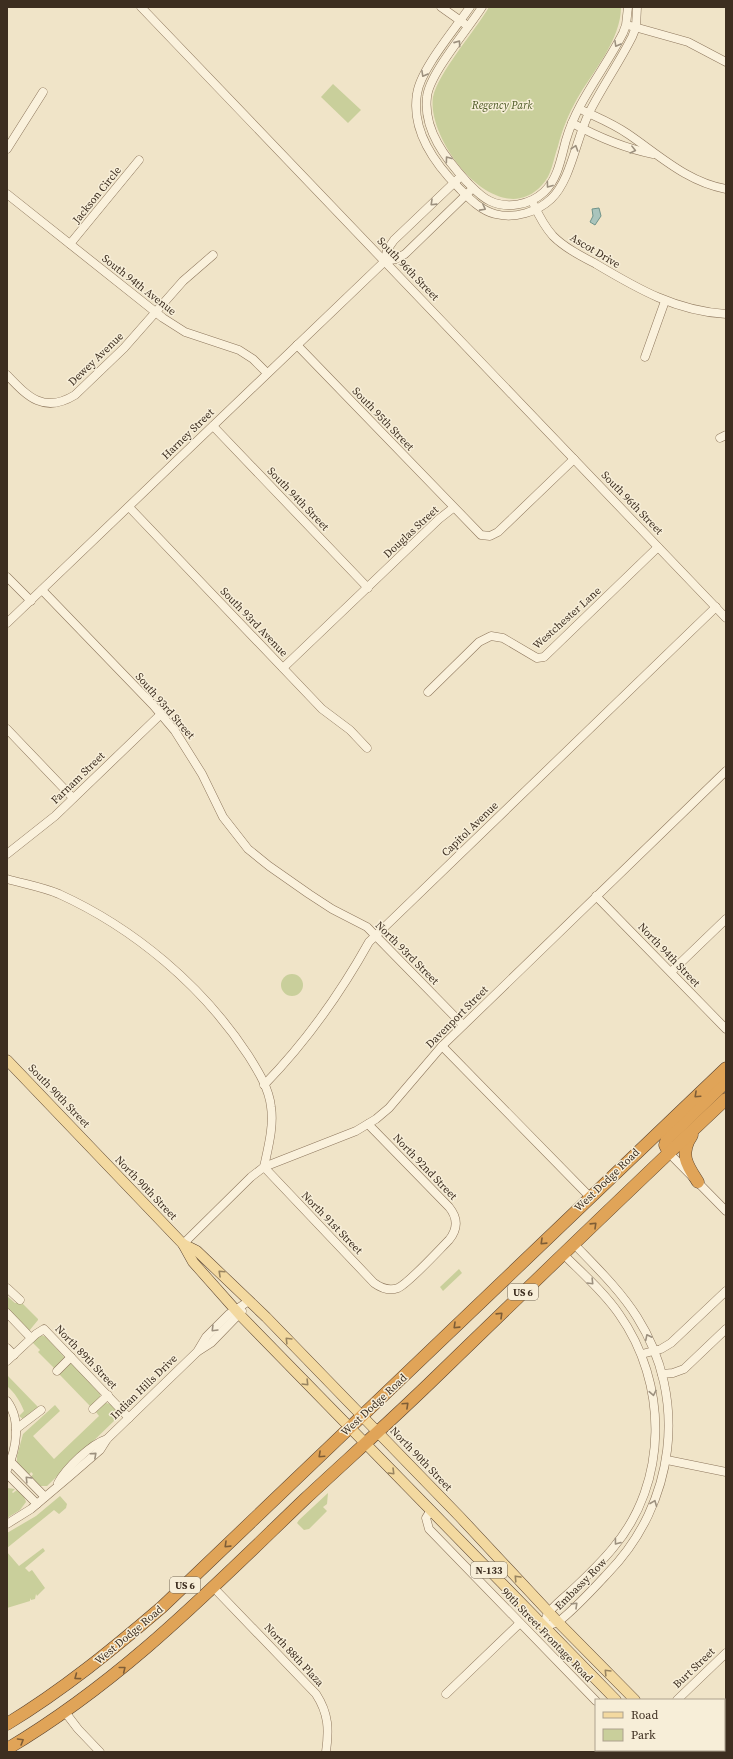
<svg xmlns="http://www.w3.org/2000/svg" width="733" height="1759" font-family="'Source Serif 4',serif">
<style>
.green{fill:#c9cf9b}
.water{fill:#a9c4bc;stroke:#6f938a}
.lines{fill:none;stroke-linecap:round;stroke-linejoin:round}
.minor-casing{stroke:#8d765c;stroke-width:9}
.major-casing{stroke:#5b4430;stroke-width:11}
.highway-casing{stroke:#5b4430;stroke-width:13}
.minor{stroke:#faf1dc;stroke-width:8}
.major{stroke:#f3d9a0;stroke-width:10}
.highway{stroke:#e0a458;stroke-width:12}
.oneway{stroke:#9c907e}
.oneway2{stroke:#7e5d36}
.oneway3{stroke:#988460}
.labels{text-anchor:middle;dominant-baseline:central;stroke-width:3;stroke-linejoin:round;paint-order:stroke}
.shield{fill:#f7eed8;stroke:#756857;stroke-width:1}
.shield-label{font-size:10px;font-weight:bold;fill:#3d2e20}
.park-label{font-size:11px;font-style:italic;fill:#4d5a26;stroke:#f7eed8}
.street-label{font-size:11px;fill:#3d2e20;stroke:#f7eed8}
</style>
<rect width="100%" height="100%" fill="#f0e4c8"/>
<g class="green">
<path d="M489,7h132c0,33 -28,64 -44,92 -8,14 -15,31 -19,47 -5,14 -6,29 -16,39 -44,49 -116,-44 -109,-88 5,-24 42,-66 56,-90z"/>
<path d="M333,84l28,26 -13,13 -27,-26z"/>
<circle cx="292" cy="985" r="11"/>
<path d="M459,1269l3,4 -19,18 -3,-4z"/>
<path d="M7,1296l8,7h7l16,16v1l-9,11 -22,-23z"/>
<path d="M41,1335l5,2 19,21 -10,11 -17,-17 2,-2 -8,-8z"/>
<path d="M69,1364h3l28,30v3l-9,10 -32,-33z"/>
<path d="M7,1375l31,32 -15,12 -4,-3 5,-5c-4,-10 -9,-18 -17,-25z"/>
<path d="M105,1403c8,0 13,8 11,16l-69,67h-7l-9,-9 2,-3 -2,-2 -2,3 -12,-13v-6l6,-22 32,-29 5,6 -27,25 21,23 45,-43 -3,-4z"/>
<path d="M7,1488l8,1 -3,3 1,1 4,-3c4,3 8,7 9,12l-6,8 -13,8z"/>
<path d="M328,1493l-1,11 -4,3 4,4 -18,18 -5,1 -7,-7 2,-3z"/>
<path d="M60,1496l7,8 -1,4 -7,6 -5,-4 -47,38v-15l29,-17z"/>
<path d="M43,1548l2,3 -20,17 4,4 3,-2 13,18 -8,8 -1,-2 -1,5 -4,1 -1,-2v3l-23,7v-56l12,14z"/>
</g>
<path class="water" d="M599,208l2,8 -6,9 -5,-3 3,-6 -1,-7z"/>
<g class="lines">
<defs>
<g id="minor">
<path d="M141,7l585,611"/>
<path d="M441,7l24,17"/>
<path d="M470,7c-15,22 -50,63 -53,87 -6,36 18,70 42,94 10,10 21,22 36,26 20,5 42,-2 56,-15 20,-19 25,-60 38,-86 13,-26 30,-50 43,-76l4,-10 1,-20"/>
<path d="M482,7c-13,21 -53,67 -55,90 -4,33 19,62 40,85 7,7 14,15 23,19 17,8 40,4 54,-9 14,-13 17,-34 22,-52 11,-39 39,-71 57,-107l3,-8 2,-18"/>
<path d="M631,26l57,16 38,20"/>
<path d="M584,111c15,7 30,13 44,23 31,21 59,48 98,55"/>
<path d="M572,123c26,14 51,25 81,31"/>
<path d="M7,149l36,-57"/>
<path d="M7,194l156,124 22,14 54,18 14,9 14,14"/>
<path d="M534,205c5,11 11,22 19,31 12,12 28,20 43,28 42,25 80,47 130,50"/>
<path d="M70,244l69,-84"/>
<path d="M385,261l2,-11 7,-10 64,-61"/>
<path d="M385,261l11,-2 9,-5 64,-62"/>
<path d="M297,345l184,190 9,1 8,-4 76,-73"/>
<path d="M645,357l20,-56"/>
<path d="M7,375c21,22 37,39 68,20l49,-47 59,-67 30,-26"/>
<path d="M213,426l155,162"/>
<path d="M720,438l6,-3"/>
<path d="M129,507l193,202 28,21 17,18"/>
<path d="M7,577l24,24"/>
<path d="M42,590l111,115 22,26 27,43 21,43 25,32 21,17 40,28 23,15 35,18 96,98"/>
<path d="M7,623l378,-362"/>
<path d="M283,668l156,-149 14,-11"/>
<path d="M428,692l51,-50 12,-6 12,2 34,20 7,-1 114,-110"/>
<path d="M7,729l66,69"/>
<path d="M7,854l48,-38 106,-102"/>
<path d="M7,879c17,5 35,8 52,15 75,34 144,92 189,161 10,16 21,33 23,52 3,19 -3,41 -7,60l110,116c7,5 16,8 24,5 11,-5 41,-38 51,-48 9,-11 9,-22 0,-33l-81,-83"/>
<path d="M596,896l130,133"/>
<path d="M671,972l55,-53"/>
<path d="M442,1046l148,151"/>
<path d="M264,1085c42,-43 76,-91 105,-143l347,-335"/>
<path d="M669,1153l57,58"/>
<path d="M183,1244l68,-67 13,-10 92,-36 20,-12 13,-11 53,-62 284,-275"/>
<path d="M7,1288l13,12"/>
<path d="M7,1313l24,25"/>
<path d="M7,1348l7,7"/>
<path d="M197,1352l14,-9 31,-32"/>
<path d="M642,1354l19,-5 10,-6 55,-52"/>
<path d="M7,1361l29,-27 8,-5 85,89"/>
<path d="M57,1371l14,-14"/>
<path d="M662,1374l11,-1 11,-4 42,-40"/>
<path d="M7,1401c15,20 9,48 0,69"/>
<path d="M93,1409l15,-14"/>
<path d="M16,1429l25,-19"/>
<path d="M667,1460l59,12"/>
<path d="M10,1461l35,36"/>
<path d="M7,1474l30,30"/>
<path d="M58,1483c8,-15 33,-39 49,-44"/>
<path d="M431,1510l-5,8 3,11 167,172"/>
<path d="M7,1524l24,-15 39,-33 30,-26 7,-11 90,-87 9,-15 23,-23 20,-13"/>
<path d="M214,1588l102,106c13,20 13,36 10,58"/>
<path d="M544,1626c5,-1 10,-2 14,-4 16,-12 36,-34 50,-49 67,-69 81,-174 29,-256 -17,-27 -41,-50 -63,-73"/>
<path d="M544,1626c1,-4 2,-10 5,-14 6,-7 13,-13 20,-19 15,-14 31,-29 44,-45 56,-66 55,-165 6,-234 -15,-22 -37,-41 -56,-60"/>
<path d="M446,1694l74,-71"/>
<path d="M677,1700l49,-47"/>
<path d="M65,1712l13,17 22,23"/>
<path d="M623,1752l2,-2"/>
</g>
<g id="major">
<path d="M7,1060l176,184 10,18 47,53 376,385"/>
<path d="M183,1244l14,7 69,66 194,200 98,105 77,78"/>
<path d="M665,1750l2,2"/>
<path d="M683,1750l2,2"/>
</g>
<g id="highway">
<path d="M692,1135c-13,19 -5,30 6,47"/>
<path d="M669,1153l-4,-8 2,-6 59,-57"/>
<path d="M7,1724c56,-34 106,-75 155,-117l564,-539"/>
<path d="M7,1749c116,-69 202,-158 298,-250 44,-41 89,-81 132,-123 96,-93 192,-186 289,-277"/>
</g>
</defs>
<use href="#minor" class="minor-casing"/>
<use href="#major" class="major-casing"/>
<use href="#highway" class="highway-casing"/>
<use href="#minor" class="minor"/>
<use href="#major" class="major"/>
<use href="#highway" class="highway"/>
</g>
<defs><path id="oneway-chevron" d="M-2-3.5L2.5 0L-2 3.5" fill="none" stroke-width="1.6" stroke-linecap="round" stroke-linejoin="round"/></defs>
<g class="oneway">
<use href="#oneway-chevron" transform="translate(458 43) rotate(-55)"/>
<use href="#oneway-chevron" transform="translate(617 44) rotate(119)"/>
<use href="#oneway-chevron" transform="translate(424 74) rotate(119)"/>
<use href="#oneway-chevron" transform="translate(575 148) rotate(-72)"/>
<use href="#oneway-chevron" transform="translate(633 150) rotate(14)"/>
<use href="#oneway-chevron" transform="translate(448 159) rotate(-126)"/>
<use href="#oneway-chevron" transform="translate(549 185) rotate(126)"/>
<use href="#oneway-chevron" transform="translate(433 203) rotate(136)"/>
<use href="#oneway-chevron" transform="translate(483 208) rotate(28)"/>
<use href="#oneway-chevron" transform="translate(591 1282) rotate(46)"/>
<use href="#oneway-chevron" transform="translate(214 1329) rotate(135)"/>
<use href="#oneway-chevron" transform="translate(648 1337) rotate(-116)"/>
<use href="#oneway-chevron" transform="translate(653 1393) rotate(79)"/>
<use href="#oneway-chevron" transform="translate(94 1455) rotate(-42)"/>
<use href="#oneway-chevron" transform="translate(28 1479) rotate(-134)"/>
<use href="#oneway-chevron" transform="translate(654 1503) rotate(-68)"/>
<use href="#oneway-chevron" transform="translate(617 1542) rotate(127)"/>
<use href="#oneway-chevron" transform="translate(575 1605) rotate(-44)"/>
</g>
<g class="oneway2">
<use href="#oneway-chevron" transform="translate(697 1095) rotate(137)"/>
<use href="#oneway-chevron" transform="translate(594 1225) rotate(-44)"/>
<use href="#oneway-chevron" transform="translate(543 1242) rotate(136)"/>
<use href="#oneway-chevron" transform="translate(500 1315) rotate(-44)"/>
<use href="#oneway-chevron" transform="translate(456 1326) rotate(136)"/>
<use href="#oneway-chevron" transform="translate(406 1405) rotate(-43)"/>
<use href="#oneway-chevron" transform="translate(321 1455) rotate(137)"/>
<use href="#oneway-chevron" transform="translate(227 1545) rotate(136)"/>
<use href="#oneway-chevron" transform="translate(123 1669) rotate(-39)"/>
<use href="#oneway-chevron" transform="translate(77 1677) rotate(143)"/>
<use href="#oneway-chevron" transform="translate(21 1741) rotate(-31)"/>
</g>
<g class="oneway3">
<use href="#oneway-chevron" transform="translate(221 1273) rotate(-137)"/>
<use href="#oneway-chevron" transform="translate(288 1340) rotate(-134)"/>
<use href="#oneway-chevron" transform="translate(306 1383) rotate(46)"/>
<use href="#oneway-chevron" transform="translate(392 1472) rotate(45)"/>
<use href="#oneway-chevron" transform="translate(517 1578) rotate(-133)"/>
<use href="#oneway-chevron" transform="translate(607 1672) rotate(-134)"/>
</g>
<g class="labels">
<g class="shield">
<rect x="508" y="1284" width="30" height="16" rx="3"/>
<rect x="471" y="1562" width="36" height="16" rx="3"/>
<rect x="170" y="1577" width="30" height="16" rx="3"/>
</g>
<g class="shield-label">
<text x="523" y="1292">US 6</text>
<text x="489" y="1570">N-133</text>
<text x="185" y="1585">US 6</text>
</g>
<g class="park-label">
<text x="502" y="105">Regency Park</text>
</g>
<g class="street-label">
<text transform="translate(97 195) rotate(-51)">Jackson Circle</text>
<text transform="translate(595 251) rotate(31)">Ascot Drive</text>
<text transform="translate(408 269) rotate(46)">South 96th Street</text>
<text transform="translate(139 285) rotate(38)">South 94th Avenue</text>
<text transform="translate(96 359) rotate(-44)">Dewey Avenue</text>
<text transform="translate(383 419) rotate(46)">South 95th Street</text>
<text transform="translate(188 434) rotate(-44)">Harney Street</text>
<text transform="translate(298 499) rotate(46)">South 94th Street</text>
<text transform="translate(632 503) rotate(46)">South 96th Street</text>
<text transform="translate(411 532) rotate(-43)">Douglas Street</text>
<text transform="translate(567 618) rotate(-42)">Westchester Lane</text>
<text transform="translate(254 622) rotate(46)">South 93rd Avenue</text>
<text transform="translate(165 706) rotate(49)">South 93rd Street</text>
<text transform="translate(78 778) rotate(-44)">Farnam Street</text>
<text transform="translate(470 829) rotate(-44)">Capitol Avenue</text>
<text transform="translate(407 953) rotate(45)">North 93rd Street</text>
<text transform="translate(669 955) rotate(46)">North 94th Street</text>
<text transform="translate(457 1017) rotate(-45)">Davenport Street</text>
<text transform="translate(59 1096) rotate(46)">South 90th Street</text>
<text transform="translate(425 1167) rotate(46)">North 92nd Street</text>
<text transform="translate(607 1180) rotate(-44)">West Dodge Road</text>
<text transform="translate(146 1188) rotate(46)">North 90th Street</text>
<text transform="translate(332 1223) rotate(46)">North 91st Street</text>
<text transform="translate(86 1357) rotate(46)">North 89th Street</text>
<text transform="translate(144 1387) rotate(-44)">Indian Hills Drive</text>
<text transform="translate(374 1405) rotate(-43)">West Dodge Road</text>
<text transform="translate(421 1459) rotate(46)">North 90th Street</text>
<text transform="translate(581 1584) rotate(-45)">Embassy Row</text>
<text transform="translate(129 1635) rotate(-40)">West Dodge Road</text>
<text transform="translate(547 1635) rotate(46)">90th Street Frontage Road</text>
<text transform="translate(294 1655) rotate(47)">North 88th Plaza</text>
<text transform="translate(694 1668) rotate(-44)">Burt Street</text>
</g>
</g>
<rect width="733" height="1759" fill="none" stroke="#3d2e20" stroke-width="16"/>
<rect x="595" y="1699" width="130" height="52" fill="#f7eed8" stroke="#ada18e"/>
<rect x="603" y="1712" width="20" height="6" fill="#f3d9a0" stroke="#ada18e"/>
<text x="631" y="1719" font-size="12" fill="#3d2e20">Road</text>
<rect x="603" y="1729" width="20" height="12" fill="#c9cf9b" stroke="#ada18e"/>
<text x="631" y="1739" font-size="12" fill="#3d2e20">Park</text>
</svg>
